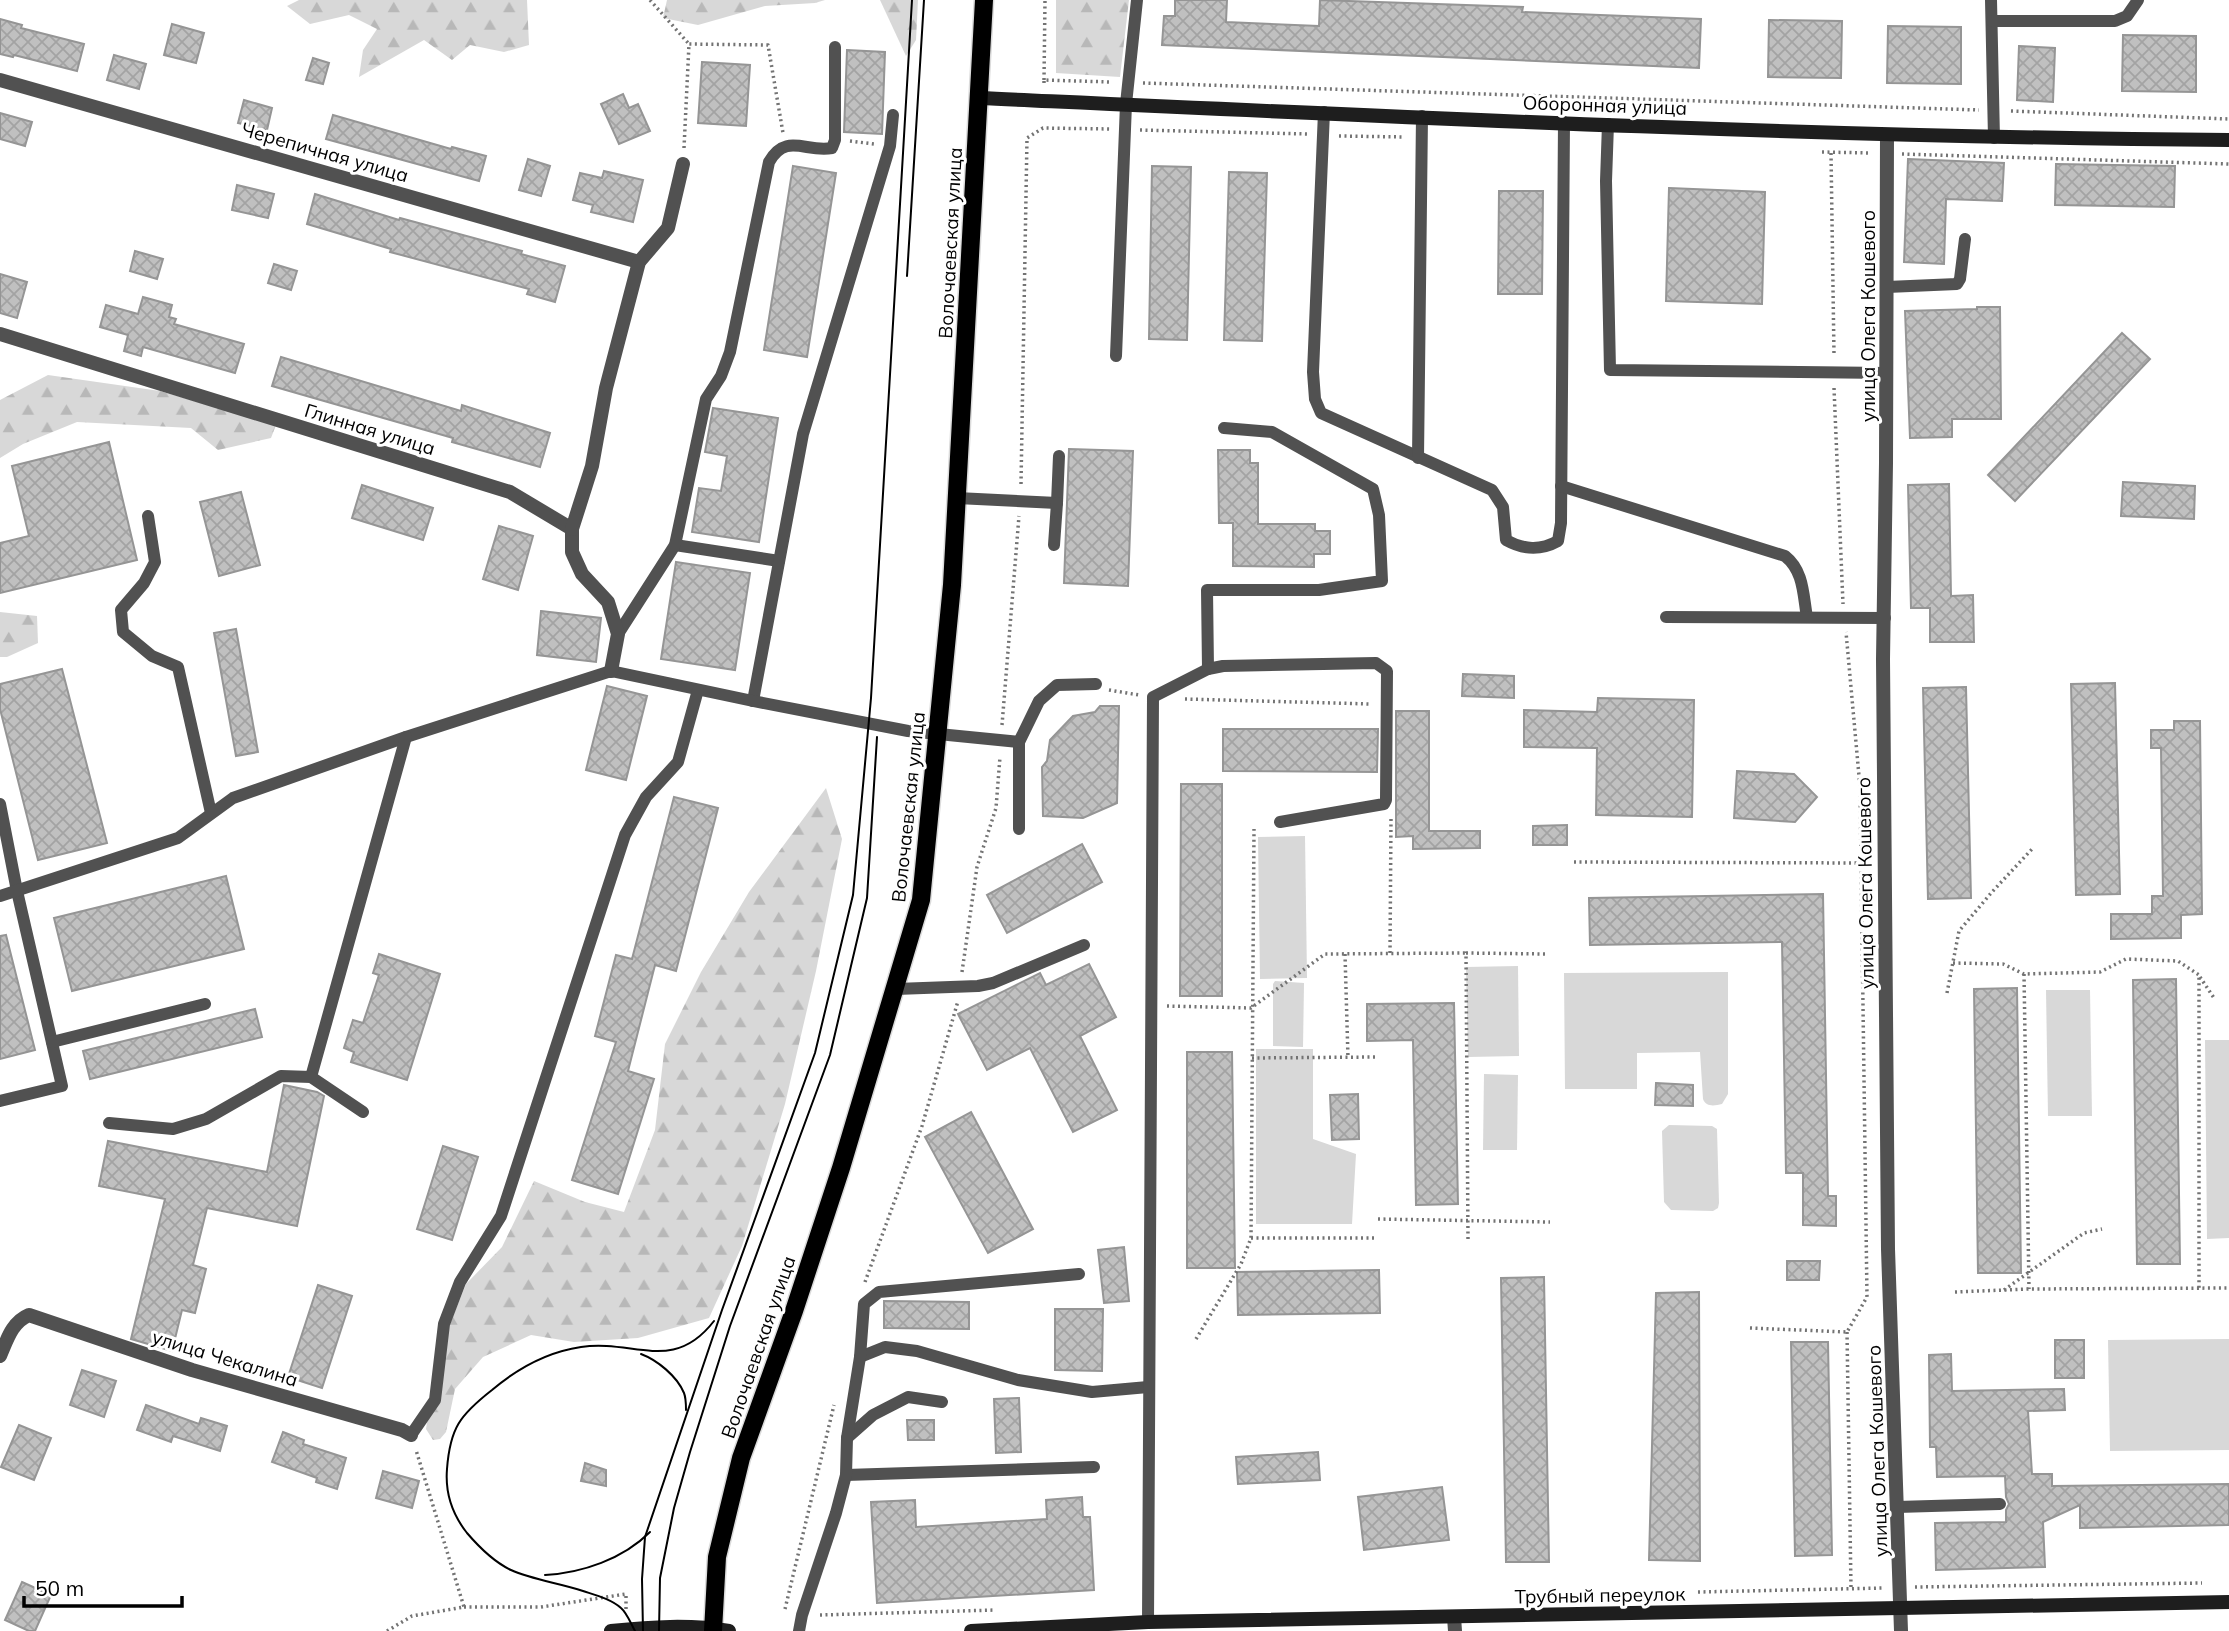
<svg xmlns="http://www.w3.org/2000/svg" width="2229" height="1631" font-family="Mulish,sans-serif">
<style>
.forest{fill:url(#forest-firs)}
.park{fill:#d8d8d8}
.building{fill:url(#building-cross-hatch);stroke:#959595;stroke-width:2}
.lines{fill:none;stroke-linecap:round;stroke-linejoin:round}
.primary-casing{stroke:#dbdbdb;stroke-width:21}
.path{stroke:#737373;stroke-width:3.5;stroke-dasharray:2 3.5;stroke-linecap:butt}
.lane{stroke:#515151;stroke-width:12}
.street{stroke:#515151;stroke-width:14}
.secondary{stroke:#1e1e1e;stroke-width:14}
.primary{stroke:#000;stroke-width:18}
.tram{stroke:#000;stroke-width:2}
.labels{text-anchor:middle;dominant-baseline:central;stroke-width:6;stroke-linejoin:round;paint-order:stroke}
.street-label{font-size:19px;fill:#000;stroke:#fff}
</style>
<defs>
<pattern id="forest-firs" width="22" height="20" patternUnits="userSpaceOnUse" patternTransform="scale(1.75)"><rect width="22" height="20" fill="#d8d8d8"/><path d="M5 1l3.5 6h-7zM16 11l3.5 6h-7z" fill="#b8b8b8"/></pattern>
<pattern id="building-cross-hatch" width="8" height="8" patternUnits="userSpaceOnUse" patternTransform="scale(1.75)"><rect width="8" height="8" fill="#c0c0c0"/><path d="M0 0l8 8M0 8l8-8" fill="none" stroke="#a3a3a3"/></pattern>
</defs>
<rect width="100%" height="100%" fill="#fff"/>
<g class="forest">
<path d="M299,0h228l2,45 -25,7 -34,-7 -18,15 -28,-20 -65,37 4,-27 14,-21 -28,-14 -39,9 -23,-18z"/>
<path d="M667,0h158l-10,3 -50,3 -67,19 -35,-7z"/>
<path d="M880,0h38l-2,40 -10,16z"/>
<path d="M1056,0h73l-9,77 -64,-4z"/>
<path d="M48,375l112,16 116,34 -5,13 -53,12 -27,-22 -114,-6 -54,22 -23,14v-58z"/>
<path d="M0,612l37,4 1,27 -31,14h-7z"/>
<path d="M826,788l16,51 -26,132 -31,133 -43,142 -33,72 -71,20 -64,4 -43,-7 -48,22 -28,32 -9,43 -6,7 -7,1 -7,-11 11,-73 29,-72 36,-37 32,-66 51,21 39,10 31,-82 10,-86 36,-72 48,-80z"/>
</g>
<g class="park">
<path d="M1305,836l2,142 -47,1 -2,-142z"/>
<path d="M1518,966l1,90 -51,1 -2,-90z"/>
<path d="M1728,972v122l-6,10c-8,2 -16,3 -19,-5l-3,-47 -63,1v36h-72l-1,-116z"/>
<path d="M1275,981l29,2 -1,64 -30,-1v-62z"/>
<path d="M2046,990h44l2,126h-44z"/>
<path d="M2205,1040h24v198l-22,1z"/>
<path d="M1256,1049h57v90l43,15 -4,70h-96z"/>
<path d="M1484,1074l34,1 -1,75h-34z"/>
<path d="M1669,1125l43,1 5,3 2,74 -1,5 -5,3 -42,-1 -7,-8 -2,-71z"/>
<path d="M2229,1339v111l-119,1 -2,-111z"/>
</g>
<g class="building">
<path d="M1175,0h52l-1,22 93,4 1,-26 203,7 -1,5 179,7 -2,49 -537,-23 2,-29h11z"/>
<path d="M0,19l22,6 -1,3 63,16 -7,27 -63,-16 -1,2 -13,-3z"/>
<path d="M1769,20l73,1 -1,57 -73,-1z"/>
<path d="M172,24l32,9 -8,30 -32,-8z"/>
<path d="M1888,26l73,1v57l-74,-1z"/>
<path d="M2123,35l73,1v56l-74,-1z"/>
<path d="M2019,46l36,2 -2,54 -36,-2z"/>
<path d="M847,50l38,2 -3,82 -38,-2z"/>
<path d="M114,55l32,9 -7,25 -32,-9z"/>
<path d="M313,58l16,5 -6,21 -17,-4z"/>
<path d="M702,62l48,3 -4,61 -48,-3z"/>
<path d="M623,94l6,14 9,-4 12,27 -31,13 -18,-40z"/>
<path d="M244,100l28,8 -5,22 -29,-7z"/>
<path d="M0,113l32,9 -7,24 -25,-7z"/>
<path d="M333,115l118,34 1,-2 34,9 -7,25 -153,-42z"/>
<path d="M528,159l22,7 -9,30 -22,-6z"/>
<path d="M1908,159l96,4 -2,38 -56,-2 -2,65 -40,-2z"/>
<path d="M2056,164l119,2 -1,41 -119,-2z"/>
<path d="M793,166l43,7 -29,184 -43,-7z"/>
<path d="M1152,166l39,1 -4,173 -38,-1z"/>
<path d="M604,171l39,9 -10,42 -42,-10 2,-7 -20,-5 7,-27 22,5z"/>
<path d="M1229,172l38,1 -5,168 -38,-1z"/>
<path d="M237,185l37,9 -6,24 -36,-8z"/>
<path d="M1669,188l96,4 -3,112 -96,-3z"/>
<path d="M1499,191h44l-1,103h-44z"/>
<path d="M315,194l84,26 1,-2 122,33 -1,3 44,12 -10,36 -28,-8 2,-5 -139,-37 1,-3 -84,-25z"/>
<path d="M135,251l28,8 -6,20 -27,-8z"/>
<path d="M274,264l23,7 -6,19 -23,-7z"/>
<path d="M0,274l27,8 -10,36 -17,-5z"/>
<path d="M143,297l29,8 -3,12 7,2 -2,5 70,20 -9,29 -92,-26 -2,9 -17,-5 4,-16 -28,-8 6,-22 32,9z"/>
<path d="M1977,307h23l1,112h-49v18l-42,1 -5,-127 72,-2z"/>
<path d="M2122,333l28,26 -135,142 -27,-26z"/>
<path d="M281,357l180,54 1,-6 88,28 -10,34 -88,-25 1,-4 -181,-52z"/>
<path d="M713,408l65,10 -19,124 -67,-10 7,-44 22,3 6,-35 -22,-4z"/>
<path d="M109,442l28,118 -137,33v-50l29,-7 -17,-70z"/>
<path d="M1069,449l64,2 -5,135 -64,-3z"/>
<path d="M1218,450h32v13h8v61h57v7h15v23h-16v13l-81,-1v-43h-14z"/>
<path d="M2123,482l72,4 -1,33 -73,-3z"/>
<path d="M1949,484l2,112 22,-1 1,47h-44v-34h-19l-3,-123z"/>
<path d="M362,485l71,23 -10,32 -71,-22z"/>
<path d="M241,492l19,73 -41,11 -19,-74z"/>
<path d="M499,526l34,10 -15,54 -35,-11z"/>
<path d="M676,562l74,11 -15,97 -74,-11z"/>
<path d="M541,611l60,7 -5,44 -59,-7z"/>
<path d="M236,629l22,123 -22,4 -22,-123z"/>
<path d="M62,669l45,174 -69,17 -38,-151v-25z"/>
<path d="M1463,674l51,2v22l-52,-2z"/>
<path d="M2115,683l5,211 -44,1 -5,-211z"/>
<path d="M607,686l40,10 -21,84 -40,-10z"/>
<path d="M1966,687l5,211 -43,1 -5,-211z"/>
<path d="M1598,698l96,2 -2,117 -96,-2 1,-67 -73,-1v-37l73,2z"/>
<path d="M1100,706h19l-2,97 -34,15 -40,-2 -1,-49 5,-6 3,-21 23,-24 22,-4z"/>
<path d="M1396,711h33v120h51v17l-67,1v-13l-17,1z"/>
<path d="M2174,721h26l2,193 -21,1v23l-70,1v-25h41v-18h11l-2,-148h-10v-18h23z"/>
<path d="M1223,729h155l-1,43 -154,-1z"/>
<path d="M1737,771l57,3 23,23 -22,25 -61,-4z"/>
<path d="M1181,784h41v212h-42z"/>
<path d="M674,797l44,11 -42,163 -21,-6 -27,106 26,8 -36,115 -46,-14 44,-138 -21,-6 21,-81 16,4z"/>
<path d="M1567,825v20h-34v-19z"/>
<path d="M1082,844l20,38 -95,51 -20,-38z"/>
<path d="M226,876l18,73 -172,42 -18,-73z"/>
<path d="M1823,894l5,302h8v30l-33,-1v-52h-17l-4,-231 -192,3 -1,-47z"/>
<path d="M6,935l29,115 -35,9v-123z"/>
<path d="M379,954l61,20 -33,106 -56,-18 3,-10 -10,-4 9,-28 10,3 16,-48 -6,-2z"/>
<path d="M1089,964l27,53 -36,19 37,74 -44,22 -43,-84 -43,22 -29,-56 82,-41 6,12z"/>
<path d="M2176,979l4,285h-43l-4,-284z"/>
<path d="M2017,988l4,285h-43l-4,-284z"/>
<path d="M1454,1003l4,201 -42,1 -3,-165 -46,1v-37z"/>
<path d="M255,1009l7,28 -172,42 -7,-28z"/>
<path d="M1187,1052h45l3,216h-48z"/>
<path d="M1656,1083l37,2v21l-38,-1z"/>
<path d="M284,1085l33,7 7,4 -27,130 -90,-18 -14,57 13,4 -11,44 -13,-3 -10,41 -41,-12 34,-140 -66,-13 9,-45 159,31z"/>
<path d="M1358,1094l1,45 -27,1 -2,-45z"/>
<path d="M971,1112l62,117 -45,24 -63,-116z"/>
<path d="M443,1146l35,11 -26,83 -35,-11z"/>
<path d="M1124,1247l5,54 -25,2 -6,-53z"/>
<path d="M1787,1261h33l-1,19h-32z"/>
<path d="M1379,1270l1,43 -142,2 -1,-43z"/>
<path d="M1544,1277l5,285h-43l-5,-284z"/>
<path d="M318,1285l34,11 -30,92 -34,-11z"/>
<path d="M1699,1292l1,269 -51,-1 7,-267z"/>
<path d="M884,1301l85,1v27l-85,-1z"/>
<path d="M1055,1309h48l-1,62 -47,-1z"/>
<rect x="2055" y="1340" width="29" height="38"/>
<path d="M1791,1342h37l4,213 -37,1z"/>
<path d="M1951,1354l1,37 112,-2 1,21 -37,1 4,63h20v12l177,-2v41l-149,3v-23l-37,17 2,45 -109,3 -1,-47 71,-1v-12l3,-6 -3,-7 -1,-21 -68,1 -1,-30h-6l-1,-92z"/>
<path d="M82,1370l34,11 -12,36 -34,-12z"/>
<path d="M1019,1398l2,54 -25,1 -2,-54z"/>
<path d="M146,1405l53,19 2,-6 26,8 -7,25 -47,-15 -2,6 -34,-12z"/>
<path d="M907,1420h27v20h-26z"/>
<path d="M19,1425l32,13 -17,42 -33,-13z"/>
<path d="M283,1432l21,8 -1,4 43,14 -9,31 -21,-7 1,-4 -45,-16z"/>
<path d="M1318,1452l2,28 -82,4 -2,-27z"/>
<path d="M585,1463l21,7v16l-25,-5z"/>
<path d="M383,1471l36,10 -7,27 -36,-10z"/>
<path d="M1442,1487l7,53 -85,10 -6,-53z"/>
<path d="M1082,1497l1,20h7l4,73 -217,13 -6,-101 44,-2 1,27 131,-8 -1,-19z"/>
<path d="M22,1582l29,13 -16,36h-6l-24,-11z"/>
</g>
<g class="lines">
<defs>
<path id="primary" d="M713,1631l4,-74 24,-99 53,-147 47,-143 80,-268 31,-315 32,-585"/>
</defs>
<use href="#primary" class="primary-casing"/>
<g class="path">
<path d="M650,0l39,44"/>
<path d="M1044,80l1,-80"/>
<path d="M1044,83v-3l67,2"/>
<path d="M1143,83l836,27"/>
<path d="M2011,111l218,8"/>
<path d="M1140,130l167,4"/>
<path d="M1339,136l66,1"/>
<path d="M850,141l24,3"/>
<path d="M684,148l5,-104 79,1 15,88"/>
<path d="M1822,152l48,1"/>
<path d="M1831,153l3,202"/>
<path d="M1902,154l327,10"/>
<path d="M1834,388l9,216"/>
<path d="M1021,484l6,-346 16,-10 68,1"/>
<path d="M1109,690l30,5"/>
<path d="M1185,699l185,5"/>
<path d="M1002,725l17,-209"/>
<path d="M1574,862l288,1"/>
<path d="M1390,953l1,-135"/>
<path d="M1345,954l3,104"/>
<path d="M1953,963l50,1 21,10 76,-2 26,-13 52,2 21,14v313"/>
<path d="M962,972l15,-105 19,-59 4,-51"/>
<path d="M2024,974l5,315"/>
<path d="M2200,977l14,21"/>
<path d="M1947,993l12,-62 33,-39 41,-44"/>
<path d="M1167,1006l84,2 74,-54 141,-1"/>
<path d="M1252,1058l123,-1"/>
<path d="M1378,1219l172,3"/>
<path d="M1251,1238h126"/>
<path d="M1468,1239l-2,-286 80,1"/>
<path d="M865,1282l57,-156 36,-125"/>
<path d="M2004,1290l80,-57 18,-4"/>
<path d="M1955,1292l74,-3 200,-1"/>
<path d="M1750,1328l97,4 20,-35 -7,-510 -14,-155"/>
<path d="M1847,1332l4,257"/>
<path d="M1196,1339l45,-75 10,-26 3,-409"/>
<path d="M1915,1587l287,-4"/>
<path d="M1698,1592l185,-4"/>
<path d="M464,1607h77l85,-13v18"/>
<path d="M785,1609l49,-204"/>
<path d="M820,1615l175,-5"/>
<path d="M387,1631l25,-15 52,-9 -48,-157"/>
</g>
<g class="lane">
<path d="M1991,0l3,138"/>
<path d="M1992,21h123l12,-5 11,-16"/>
<path d="M1324,112l-11,260 2,27 6,14 171,77 11,17 3,33c18,10 34,11 52,1l3,-18 3,-401"/>
<path d="M1608,124l-2,57 4,189 277,3"/>
<path d="M1887,287l70,-3 3,-5 5,-40"/>
<path d="M1116,356l10,-252 11,-104"/>
<path d="M1418,458l4,-342"/>
<path d="M1561,486l224,70c19,15 18,39 22,61"/>
<path d="M957,498l100,5 2,-47"/>
<path d="M148,516l7,46 -11,21 -23,27 2,22 29,24 26,11 33,146"/>
<path d="M675,545l104,16"/>
<path d="M1054,545l3,-42"/>
<path d="M1666,617l219,1"/>
<path d="M618,634l57,-89 31,-146 15,-23 9,-24 39,-190c17,-30 37,-9 63,-14l3,-8v-93"/>
<path d="M1208,669l-1,-79h112l63,-9 -3,-66 -6,-26 -101,-57 -48,-4"/>
<path d="M753,701l50,-267 87,-288 3,-31"/>
<path d="M0,804l17,87 45,195 -62,15"/>
<path d="M1019,829v-87l20,-41 18,-16 39,-1"/>
<path d="M0,896l178,-58 55,-40 173,-61 205,-66 142,30 155,30 111,11"/>
<path d="M896,989l82,-3 15,-3 91,-38"/>
<path d="M52,1042l153,-38"/>
<path d="M311,1077l95,-340"/>
<path d="M109,1123l64,6 33,-10 75,-43 30,1 52,35"/>
<path d="M860,1357l25,-10 32,4 101,29 74,12 56,-5"/>
<path d="M411,1435l24,-35 9,-76 16,-42 41,-66 124,-381 21,-38 32,-35 20,-72"/>
<path d="M847,1438l26,-23 35,-18 34,5"/>
<path d="M846,1475l248,-8"/>
<path d="M1897,1507l103,-3"/>
<path d="M1148,1622l5,-925 55,-28 15,-3 153,-3 11,8 -1,129 -2,4 -104,18"/>
<path d="M799,1631l3,-16 34,-102 10,-38 1,-37 13,-81 4,-53 15,-12 200,-18"/>
</g>
<g class="street">
<path d="M0,80l639,182"/>
<path d="M1887,135l-1,328 -3,196 5,590 13,382"/>
<path d="M0,334l510,158 62,37v23l10,22 26,28 10,32 -7,37"/>
<path d="M572,529l20,-63 14,-78 33,-126 29,-34 15,-64"/>
<path d="M0,1356c7,-16 12,-34 29,-41l163,55 210,60 9,5"/>
<path d="M1454,1617l1,14"/>
</g>
<g class="secondary">
<path d="M979,98c417,19 833,39 1250,42"/>
<path d="M611,1631c39,-4 79,-7 118,0"/>
<path d="M971,1631l177,-9 1081,-20"/>
</g>
<use href="#primary" class="primary"/>
<g class="tram">
<path d="M907,276l17,-276"/>
<path d="M641,1354c16,6 36,22 43,39 2,5 2,12 2,17"/>
<path d="M545,1575c37,-2 78,-16 105,-43"/>
<path d="M635,1631c-4,-7 -8,-18 -14,-23 -10,-9 -26,-13 -38,-17 -23,-8 -50,-11 -72,-21 -17,-8 -32,-23 -44,-37 -15,-19 -22,-40 -20,-64 3,-41 13,-54 45,-79 26,-22 55,-38 89,-43 53,-8 92,27 133,-26"/>
<path d="M643,1631l-1,-52 3,-42 77,-227 93,-257 38,-158 18,-197 41,-698"/>
<path d="M659,1631l1,-53 14,-70 16,-56 40,-126 100,-271 37,-157 10,-161"/>
</g>
</g>
<g class="labels">
<g class="street-label">
<text transform="translate(1605 105) rotate(2)">Оборонная улица</text>
<text transform="translate(325 152) rotate(16)">Черепичная улица</text>
<text transform="translate(950 243) rotate(-87)">Волочаевская улица</text>
<text transform="translate(1868 316) rotate(-90)">улица Олега Кошевого</text>
<text transform="translate(370 429) rotate(17)">Глинная улица</text>
<text transform="translate(908 807) rotate(-84)">Волочаевская улица</text>
<text transform="translate(1865 883) rotate(-91)">улица Олега Кошевого</text>
<text transform="translate(758 1347) rotate(-71)">Волочаевская улица</text>
<text transform="translate(225 1358) rotate(17)">улица Чекалина</text>
<text transform="translate(1877 1451) rotate(-92)">улица Олега Кошевого</text>
<text transform="translate(1600 1595) rotate(-1)">Трубный переулок</text>
</g>
</g>
<path d="M24 1596v10h158v-10" fill="none" stroke="#000000" stroke-width="3.5"/>
<text x="35" y="1596" font-size="21" fill="#000000" stroke="#ffffff" stroke-width="5" paint-order="stroke">50 m</text>
</svg>
